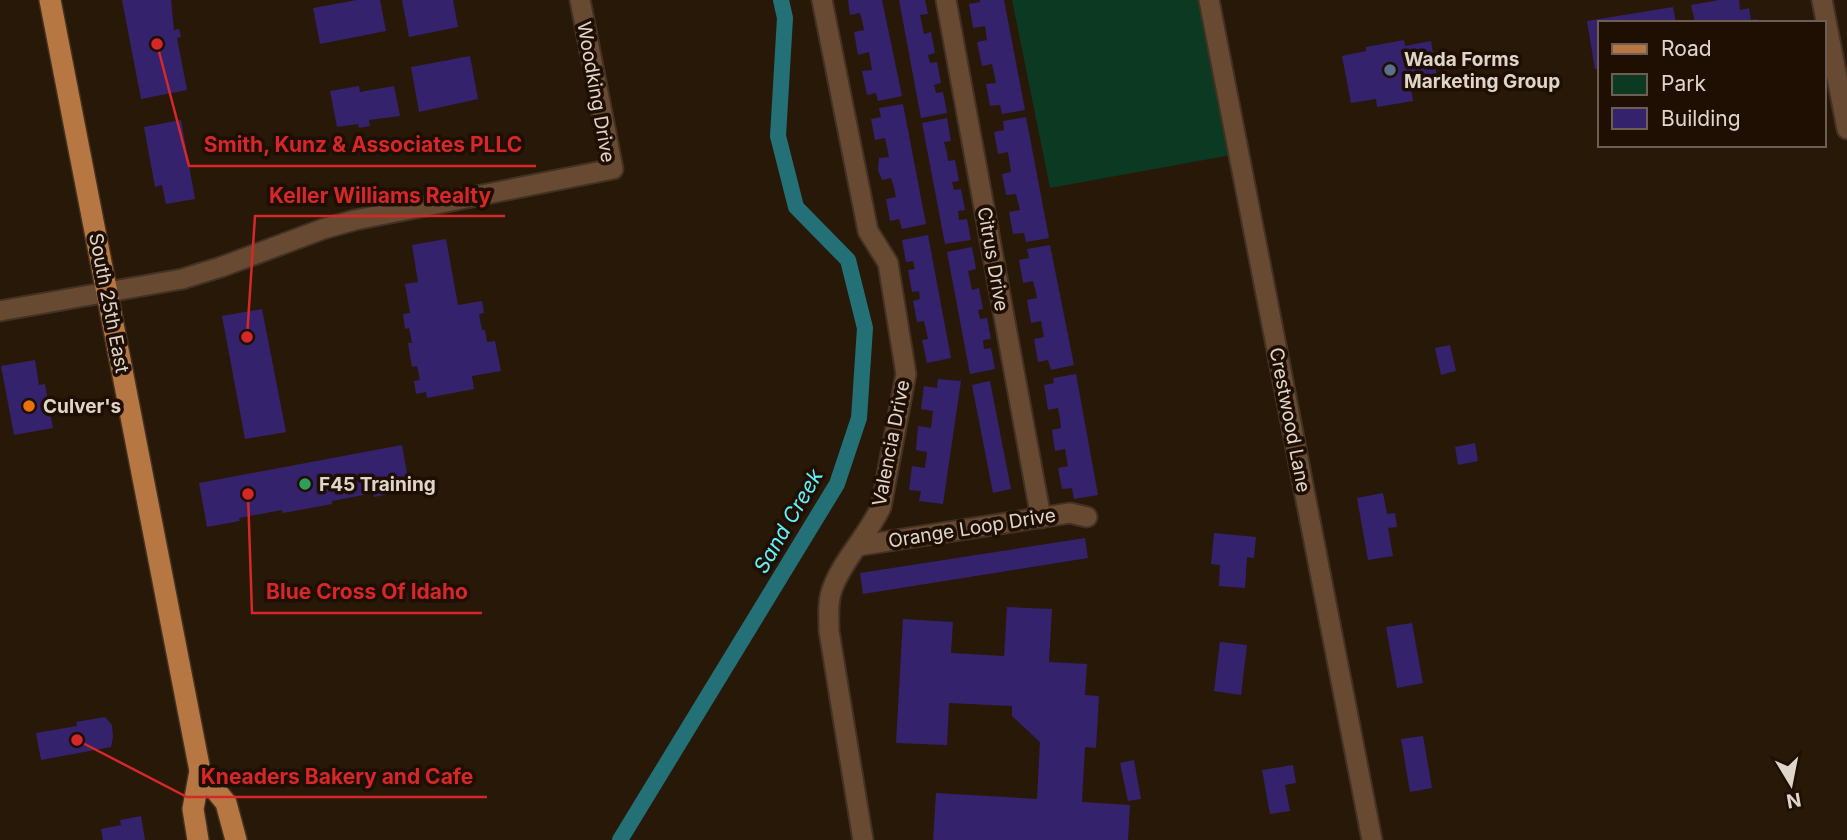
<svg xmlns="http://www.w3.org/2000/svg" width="1847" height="840" font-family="Inter,sans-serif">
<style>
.green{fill:#0b3921}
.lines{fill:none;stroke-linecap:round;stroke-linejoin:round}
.canal{stroke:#237176;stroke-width:16}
.building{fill:#35226c}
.minor-casing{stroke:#423223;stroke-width:23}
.major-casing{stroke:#423223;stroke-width:24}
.minor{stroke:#684a32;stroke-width:19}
.major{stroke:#b67742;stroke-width:21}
.service-dot{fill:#5c6f8a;stroke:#1e0f02;stroke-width:2.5}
.food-dot{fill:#e8710a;stroke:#1e0f02;stroke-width:2.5}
.leisure-dot{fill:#2e9e5b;stroke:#1e0f02;stroke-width:2.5}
.labels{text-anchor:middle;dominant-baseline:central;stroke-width:7;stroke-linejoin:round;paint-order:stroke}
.poi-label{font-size:19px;font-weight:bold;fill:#e0d5cb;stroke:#1e0f02;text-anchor:start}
.street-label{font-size:19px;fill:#e0d5cb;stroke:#1e0f02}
.water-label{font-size:21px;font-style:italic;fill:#63f2fb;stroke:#1e0f02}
.leader{fill:none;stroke:#d62828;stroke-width:2.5}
.callout-dot{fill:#d62828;stroke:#1e0f02;stroke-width:2.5}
.callout-label{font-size:21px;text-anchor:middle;font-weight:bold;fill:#d62828;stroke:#1e0f02;stroke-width:7;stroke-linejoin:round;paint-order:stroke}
</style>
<rect width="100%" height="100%" fill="#281808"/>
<path class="green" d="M1012,0h197l28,154 -187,34z"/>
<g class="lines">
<path class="canal" d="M620,840l217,-356 22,-66 6,-90 -17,-68 -52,-53 -18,-71 7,-118 -4,-18"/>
</g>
<g class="building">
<path d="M122,0h49l3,30 5,-1 2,8 -4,1 10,52 -46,9z"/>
<path d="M357,0h23l6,31 -66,13 -7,-36z"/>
<path d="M402,0h51l5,27 -49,10z"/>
<path d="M848,0h34l20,96 -24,5 -2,-8 -9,2 -5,-24 10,-1 -3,-18 -11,3 -4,-23 10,-2 -2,-10 -2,-7 -10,2z"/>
<path d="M899,0h26l3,14 -8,1 4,19 7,-2 4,21 -7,2 2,8 7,-1 4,21 -7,2 2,8 7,-1 4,21 -26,5z"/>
<path d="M980,0h24l21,110 -23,4 -2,-9 -10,1 -4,-22 10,-1 -2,-10 -2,-9 -10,2 -5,-24 10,-2 -2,-14 -12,2 -4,-24 11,-2z"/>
<path d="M1719,0h20l1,10 9,-2 2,12 6,-1 1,4h-63l-4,-18z"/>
<path d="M1673,7l3,16h-76v45l-5,1 -8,-48z"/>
<path d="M1404,40l1,6 26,-5 7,43 -27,5 2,12 -36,6 -1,-8 -25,4 -9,-47 24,-5v-4z"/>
<path d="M470,56l8,43 -59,13 -8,-45z"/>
<path d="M359,86l1,6 34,-6 6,30 -31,4 1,6 -11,2 -1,-4 -21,3 -7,-36z"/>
<path d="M903,104l23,120 -24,5 -3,-10 -9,2 -4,-22 10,-2 -2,-10 -3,-9 -9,2 -4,-10 1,-12 10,-1 -4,-19 -10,2 -4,-21 10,-2 -2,-9z"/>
<path d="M1026,117l23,121 -23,4 -2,-9 -11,1 -4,-22 11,-2 -4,-16 -10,1 -4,-21 9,-2 -3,-20 -10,2 -4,-22 10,-2 -1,-9z"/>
<path d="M947,118l4,23 -7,1 3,11 1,8 7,-1 4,21 -7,1 2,8 7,-1 4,21 -7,1 1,9 8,-1 4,21 -26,4 -23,-121z"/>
<path d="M181,120l14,79 -29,5 -4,-19 -7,2 -11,-60z"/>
<path d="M928,235l23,123 -24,5 -5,-23 6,-1 -4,-18 -7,1 -4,-21 7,-2 -1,-8 -7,1 -4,-22 7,-1 -2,-8 -7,1 -4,-22z"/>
<path d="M446,239l12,66 24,-4 2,12 -5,1 3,16h3l2,12 8,-1 6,30 -29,5 2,13 -47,9 -1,-6 -10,2 -2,-13 6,-1 -3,-14 -5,1 -4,-24h4l-3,-15 -4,1 -2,-15 7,-1 -5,-29 13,-2 -6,-37z"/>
<path d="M1050,245l24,120 -23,5 -3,-10 -10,2 -4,-23 10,-2 -3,-16 -10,2 -4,-23 10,-2 -1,-5 -3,-12 -10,2 -4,-23 10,-2 -2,-9z"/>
<path d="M972,247l4,22 -8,2 4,19 7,-2 4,21 -5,1 2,9 7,-1 4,21 -8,1 1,9 7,-1 4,21 -25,5 -23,-122z"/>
<path d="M262,309l24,123 -41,7 -23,-123z"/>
<path d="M1450,345l6,26 -15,4 -6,-27z"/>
<path d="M35,360l4,25 6,-1 8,44 -39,7 -13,-69z"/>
<path d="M1076,374l22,121 -24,4 -2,-11 -10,1 -4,-21 10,-2 -3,-17 -10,2 -3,-21 9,-2 -1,-9 -2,-11 -10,2 -4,-25 10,-2 -1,-5z"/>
<path d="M938,379l23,2 -18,123 -24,-3 2,-10 -12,-1 3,-24 13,2 2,-16 -11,-2 2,-24 13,2 2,-17 -12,-2 3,-23 13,2z"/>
<path d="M990,381l21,108 -18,4 -21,-108z"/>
<path d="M1475,443l3,18 -20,4 -3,-18z"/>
<path d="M402,445l8,45 -36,7 -1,-4 -41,8v3l-49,9 -1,-3 -43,8 1,3 -33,6 -8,-44z"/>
<path d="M1383,493l4,21 8,-1 2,14 -9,1 5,28 -25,4 -11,-62z"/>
<path d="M1214,533l42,4 -2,21 -7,-1 -2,31 -26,-2 1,-21 -9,-1z"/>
<path d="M1085,538l3,20 -225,36 -3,-21z"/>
<path d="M1007,607l45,2 -3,53 38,2 -2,31 14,1 -3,52 -11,-1 -3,55 48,3 -2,35h-195l3,-47 101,6 3,-57 -28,-26v-10l-63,-3 -2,42 -51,-2 7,-124 50,3 -2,31 53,3z"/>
<path d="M1412,623l11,60 -26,5 -11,-61z"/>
<path d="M1220,642l27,3 -6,50 -27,-4z"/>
<path d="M105,717l7,8 1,12 -2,10 -70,13 -5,-27 41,-7 -1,-4z"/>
<path d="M1423,736l9,52 -22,4 -9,-53z"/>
<path d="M1134,760l7,39 -13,2 -8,-38z"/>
<path d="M1293,765l3,18 -11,2 5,26 -20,3 -8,-44z"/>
<path d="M141,816l4,24h-42l-2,-11 20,-4 -1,-5z"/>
</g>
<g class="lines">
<defs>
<g id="minor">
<path d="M822,0l46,231 20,32 18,111 -25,133c-13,28 -38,53 -48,80 -6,14 -4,30 -4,44l34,209"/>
<path d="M946,0l95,518"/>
<path d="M1209,0l163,840"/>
<path d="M1822,0l25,129"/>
<path d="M0,311l182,-32 39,-12 102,-38 32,-9 258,-51 -33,-169"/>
<path d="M857,546l213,-33 17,4"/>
</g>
<g id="major">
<path d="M50,0l150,771 -7,38 5,31"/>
<path d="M200,771l26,32 10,37"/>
</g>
</defs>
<use href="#minor" class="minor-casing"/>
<use href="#major" class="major-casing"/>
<use href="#minor" class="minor"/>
<use href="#major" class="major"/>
</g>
<circle class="service-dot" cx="1390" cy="70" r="7"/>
<circle class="food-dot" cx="29" cy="406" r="7"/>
<circle class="leisure-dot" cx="305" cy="484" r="7"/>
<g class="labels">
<g class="poi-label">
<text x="1404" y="59">Wada Forms<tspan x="1404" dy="22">Marketing Group</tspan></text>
<text x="43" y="406">Culver's</text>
<text x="319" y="484">F45 Training</text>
</g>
<g class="street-label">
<text transform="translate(596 92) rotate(80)">Woodking Drive</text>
<text transform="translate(993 259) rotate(80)">Citrus Drive</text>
<text transform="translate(109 303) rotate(79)">South 25th East</text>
<text transform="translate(1290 420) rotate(79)">Crestwood Lane</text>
<text transform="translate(891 443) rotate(-79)">Valencia Drive</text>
<text transform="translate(972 528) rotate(-9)">Orange Loop Drive</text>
</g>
<g class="water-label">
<text transform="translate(788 521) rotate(-60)">Sand Creek</text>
</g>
</g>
<path class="leader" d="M157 44L189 166H536M247 337L255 216H505M248 494L252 613H482M77 740L187 797H487"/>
<g class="callout-dot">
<circle cx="157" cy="44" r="7"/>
<circle cx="247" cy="337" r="7"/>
<circle cx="248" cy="494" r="7"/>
<circle cx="77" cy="740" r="7"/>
</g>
<g class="callout-label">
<text x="363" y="152">Smith, Kunz &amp; Associates PLLC</text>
<text x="380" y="203">Keller Williams Realty</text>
<text x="367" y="599">Blue Cross Of Idaho</text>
<text x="337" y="784">Kneaders Bakery and Cafe</text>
</g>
<rect x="1598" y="21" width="228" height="126" fill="#1e0f02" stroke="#6c5e52" stroke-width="2"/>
<rect x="1612" y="44" width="35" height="10" fill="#b67742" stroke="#6c5e52" stroke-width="2"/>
<text x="1661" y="56" font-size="21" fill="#e0d5cb">Road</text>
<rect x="1612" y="74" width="35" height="21" fill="#0b3921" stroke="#6c5e52" stroke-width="2"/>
<text x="1661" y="91" font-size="21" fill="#e0d5cb">Park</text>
<rect x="1612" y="108" width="35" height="21" fill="#35226c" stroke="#6c5e52" stroke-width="2"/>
<text x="1661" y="126" font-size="21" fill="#e0d5cb">Building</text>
<g transform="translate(1791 784) rotate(170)" stroke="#1e0f02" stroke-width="5" paint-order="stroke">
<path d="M0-5L12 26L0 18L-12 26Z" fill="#e0d5cb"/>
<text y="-10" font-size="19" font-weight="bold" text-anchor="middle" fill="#e0d5cb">N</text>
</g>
</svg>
